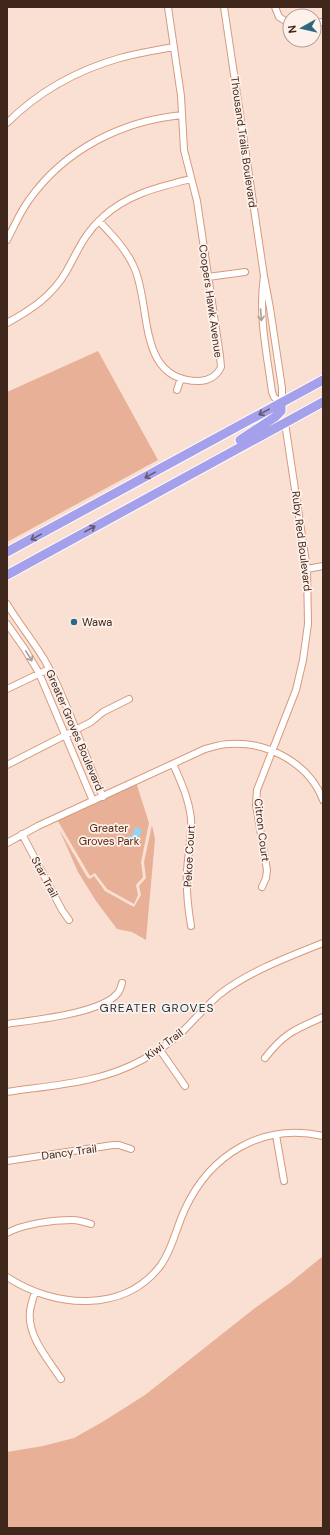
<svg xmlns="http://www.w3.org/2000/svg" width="330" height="1535" viewBox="0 0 330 1535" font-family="'DM Sans',sans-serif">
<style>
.green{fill:#e7b097}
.water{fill:#8cd7f5}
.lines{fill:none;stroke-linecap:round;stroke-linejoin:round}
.minor-casing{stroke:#d7997c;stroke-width:8}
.highway-casing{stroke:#fff;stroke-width:11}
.minor{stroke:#fff;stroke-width:6}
.highway{stroke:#a4a0ec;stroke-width:9}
.oneway{stroke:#a99e98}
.oneway2{stroke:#68576f}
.poi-dot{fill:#2c6980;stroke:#fef0ea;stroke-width:1.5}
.labels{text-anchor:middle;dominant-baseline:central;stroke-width:3.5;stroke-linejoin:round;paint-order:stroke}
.street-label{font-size:11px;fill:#40271b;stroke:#fef0ea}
.poi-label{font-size:11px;fill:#40271b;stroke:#fef0ea;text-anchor:start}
.park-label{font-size:11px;fill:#58260b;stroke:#fef0ea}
.neighbourhood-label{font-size:12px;letter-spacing:1px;fill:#15323d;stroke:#fef0ea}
</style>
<rect width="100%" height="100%" fill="#fae0d3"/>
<path class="green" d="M98,351l60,109 -151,82v-150z
M136,782l13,41 -8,39 2,15 -7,8 2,10 -4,9 -27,-15 -12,-16 -5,3 -34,-58z
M152,825l3,14 -9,101 -14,-8 -15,-3 -21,-28 -18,-29 -19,-43 28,48 3,2 4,-3 11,15 29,16 7,-12 -2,-9 7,-8 -2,-16z
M323,1256v272h-316v-76l36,-6 31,-8 30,-17 41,-26 110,-87 35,-25z"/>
<path class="water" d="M135,827l7,3 -4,11 -8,3 -4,-7 7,-2z"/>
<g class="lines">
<g class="minor-casing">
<path id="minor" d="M224,7l40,269 6,32 12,80v10l-1,5 -7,-6 -2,-5c-5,-38 -14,-77 -8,-116
M275,7l4,10 11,7
M314,23l9,-1
M7,123c31,-31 71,-53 113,-65 18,-5 36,-8 54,-11
M99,221c13,14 27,28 35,46 18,39 2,114 65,114 9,0 18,-5 22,-14l-1,-11 -23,-155 -13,-51 -3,-54 -13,-89
M7,240c7,-13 13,-28 22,-40 36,-51 93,-79 153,-85
M208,277l37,-5
M7,323c24,-13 45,-27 59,-51 12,-21 17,-37 37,-55 25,-23 56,-30 88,-38
M177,390l4,-12
M307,569l16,-3
M7,604c13,22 30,41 42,64 21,41 35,86 54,129
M7,624l17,24 15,25 54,128
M7,689l42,-20
M173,764c8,18 16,35 18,55 1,18 -3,35 -4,52 -1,19 1,37 4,55
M7,765l84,-43 12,-10 26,-13
M22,834l40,76 7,10
M7,843l31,-17 167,-77c8,-2 16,-5 24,-5 38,-3 80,19 94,56
M262,887l4,-9 1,-8 -11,-65 1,-15 39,-100 7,-30 5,-36 -1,-55 -22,-146
M7,1024c26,-4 92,-10 110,-30 3,-3 4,-7 5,-11
M160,1050l25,36
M265,1058c19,-25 31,-29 58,-41
M7,1092c46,-7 94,-9 135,-32 15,-8 29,-18 42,-30 12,-12 23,-25 36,-36 30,-23 68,-37 103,-51
M276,1135l8,46
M7,1161l106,-16h6l12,4
M7,1233c16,-9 46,-13 65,-13 6,0 13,2 19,4
M7,1277c47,31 117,37 154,-12 12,-17 15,-37 24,-56 25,-54 77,-87 138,-73
M35,1292c-2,6 -4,13 -5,19 -3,25 18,48 31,68"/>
</g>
<g class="highway-casing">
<path id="highway" d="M240,440l35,-23 6,-6v-8
M7,552l316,-172
M7,575l316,-173"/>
</g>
<use href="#minor" class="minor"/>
<use href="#highway" class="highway"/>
</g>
<defs><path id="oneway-shaft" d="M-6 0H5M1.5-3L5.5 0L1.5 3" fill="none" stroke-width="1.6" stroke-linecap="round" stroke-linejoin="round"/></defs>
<g class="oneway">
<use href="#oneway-shaft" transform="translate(261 315) rotate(86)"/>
<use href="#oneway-shaft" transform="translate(29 656) rotate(58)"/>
</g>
<g class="oneway2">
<use href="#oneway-shaft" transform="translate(264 412) rotate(151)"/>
<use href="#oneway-shaft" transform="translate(150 475) rotate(151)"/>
<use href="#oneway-shaft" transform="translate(90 529) rotate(-29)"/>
<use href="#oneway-shaft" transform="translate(36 537) rotate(151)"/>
</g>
<circle class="poi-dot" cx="74" cy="622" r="4"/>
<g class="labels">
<g class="street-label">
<text transform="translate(244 142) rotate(82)">Thousand Trails Boulevard</text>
<text transform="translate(211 301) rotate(82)">Coopers Hawk Avenue</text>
<text transform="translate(302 541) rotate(83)">Ruby Red Boulevard</text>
<text transform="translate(75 730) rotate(67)">Greater Groves Boulevard</text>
<text transform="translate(262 830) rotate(83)">Citron Court</text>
<text transform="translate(189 856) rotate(-87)">Pekoe Court</text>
<text transform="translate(45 877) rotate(62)">Star Trail</text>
<text transform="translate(164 1044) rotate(-36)">Kiwi Trail</text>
<text transform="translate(69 1152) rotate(-8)">Dancy Trail</text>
</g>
<g class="poi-label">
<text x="82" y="622">Wawa</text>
</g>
<g class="park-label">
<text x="109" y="828">Greater<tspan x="109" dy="13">Groves Park</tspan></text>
</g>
<g class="neighbourhood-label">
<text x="157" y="1008">GREATER GROVES</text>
</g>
</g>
<rect width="330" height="1535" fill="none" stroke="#40271b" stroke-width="16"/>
<g transform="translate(302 28) rotate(262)"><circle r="19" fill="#fef0ea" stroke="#b2a097"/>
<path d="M0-3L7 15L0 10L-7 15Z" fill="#2c6980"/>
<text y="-6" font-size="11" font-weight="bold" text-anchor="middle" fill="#40271b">N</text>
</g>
</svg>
